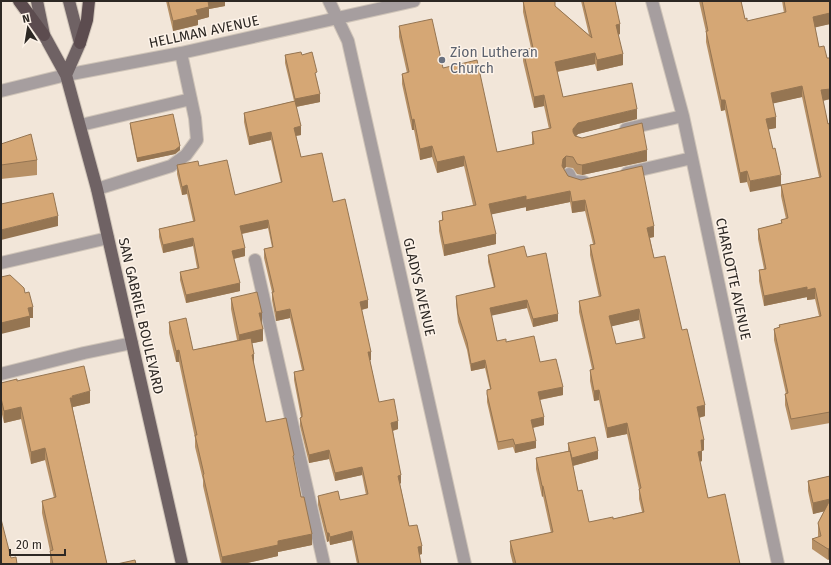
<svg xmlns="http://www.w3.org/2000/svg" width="831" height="565" viewBox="0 0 831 565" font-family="'Fira Sans',sans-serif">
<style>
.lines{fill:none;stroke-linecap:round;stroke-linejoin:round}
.minor-casing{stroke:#cfc4b8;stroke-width:14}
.major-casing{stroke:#cfc4b8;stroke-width:14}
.highway-casing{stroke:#cfc4b8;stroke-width:14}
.minor{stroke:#a69e9f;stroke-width:12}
.major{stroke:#6f6264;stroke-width:12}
.highway{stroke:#5c4c4f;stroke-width:12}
.wall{fill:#b79065;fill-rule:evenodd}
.shaded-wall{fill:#957552}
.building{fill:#d5a775;stroke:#957552;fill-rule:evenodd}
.worship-dot{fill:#6b7280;stroke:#fdf3e9;stroke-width:1.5}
.labels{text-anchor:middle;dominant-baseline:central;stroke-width:3;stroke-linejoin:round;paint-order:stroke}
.street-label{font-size:14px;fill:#2d2824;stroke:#fdf3e9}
.worship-label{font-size:14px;fill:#5b616d;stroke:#fdf3e9;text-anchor:start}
</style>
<rect width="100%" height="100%" fill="#f2e6d9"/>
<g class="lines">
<g class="minor-casing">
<path id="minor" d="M329,1l19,40 117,523
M652,1l31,115 9,42 86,406
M1,91l65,-16 115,-22 233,-52
M81,125l110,-26
M626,129l57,-13
M627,173l65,-15
M569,174l3,7 12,1
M97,189l74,-23 15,-11 11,-15 -2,-22 -14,-65
M255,260l69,304
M1,263l107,-25
M1,374l83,-21 48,-10"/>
</g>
<g class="major-casing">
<path id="major" d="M37,1l7,34 22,40 31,114 85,375
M66,75l14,-32 -11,-42"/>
</g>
<g class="highway-casing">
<path id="highway" d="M19,1l25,34
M80,43l7,-23 2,-19"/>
</g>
<use href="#minor" class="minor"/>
<use href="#major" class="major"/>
<use href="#highway" class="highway"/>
</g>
<path class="wall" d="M166,1h61h-2v5l-16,3v8l-11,3v5l-25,6z
M523,1l32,5 34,29 -8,-34h34l5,33 -2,1 5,30 -26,6 -2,-7 -38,8 6,25 74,22 -59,15 -2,2 71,25 -65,14 -5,-1 -4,-6 -7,-1 -2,2 4,7 86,61 -4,1 4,20 28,72 23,86 -6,2 5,32 -2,1v10l-2,1 8,36 32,66h-227l-3,-12v-11l41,-8 -8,-37 -1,1 -6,-28v-11l32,-7v-8l30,16 -25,7 5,25 11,31 24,-3 29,-7 -3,-13v-10l-12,-55 -20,4 -8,-38 -5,1 -4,-20v-11l2,-1 -13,-57v-11l20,-4 -9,-42v-10l3,-1 -8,-33 -13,2 -2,-11 -44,9v-4l-35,7 5,30 -52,12 -5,-25v-10l3,-1v-8l31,-7 -9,-39 -27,7 -5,-16 -12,3 -6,-30h-2l-10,-46v-10l5,-1 -8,-36v-11l44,42 54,84 35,-7v-13l17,-3 -5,-23 -10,2 -11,-47v-11l8,-2 -8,-36zM639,320l4,19 -27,5 -5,-18z
M699,1h42l4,18 2,2 37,-8 -2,-12h48v23l-15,3 4,20 8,11h3v41l-7,2 5,23 2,-1v300l-39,7 -6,-25v-11h1l-12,-54v-11l5,-2v-2l40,-9 -4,-17 -8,1v-3l-43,9 -5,-25v-11l5,-1 -6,-30v-10l23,-6v-3l5,-1 -5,-23v-11l38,-8 -17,-80 -29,6 3,25 -7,1 -19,63 -3,-10 -7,1 -15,-73 -4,1 -15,-69v-10z
M285,55h17l15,25 3,22 -24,5 5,28 -5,1 5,21 32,45 35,106 -6,2 9,50h-1l8,40 1,2 19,27 -5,2 8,52 -1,1 9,42 13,28 -3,1 2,9h-64l-5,-24 -22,5 -1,-4 -2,1 -9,-37v-9l22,4 26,-5 -4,-20 -27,6 -6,-22 -20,4 -9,-37v-8l1,-1 -7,-37v-8l8,-2 -12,-52 -14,3 -4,-21v-8l-8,-34v-9l8,-2 -4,-19 -26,6 3,22 -11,3 6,32 -54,12 -6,-23v-8l17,-4 -4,-22 -30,7 -4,-16v-8l34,-8 -6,-27 -5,1 -5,-21v-9l22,1 36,29 46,-12 -10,-43 -22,5 -5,-23v-9l50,-12 -9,-38z
M130,123l50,27 -5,4 -38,8 -7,-35z
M1,144l36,16v15l-36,4z
M488,255l39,2 31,64 -25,6 -6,-19 -36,7 6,26 9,1 34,20 23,33 -23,5 4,25 -11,3 3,20 -21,5 -2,-6 -15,3 -11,-48v-12l3,-1 -5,-21 -14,3 -4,-21 -9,-28 -2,-18v-8l38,-8 -6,-26z
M231,298l31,26 1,17 -11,2 2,23 12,56 28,41 18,82 -34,7v4l-35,8h-22l-18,-78v-6l-8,-33v-9l-16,-76h-3l-7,-29v-11l24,28 44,-10 -6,-31z
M17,381l73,22 -17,4v3l34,154h-57v-13l-8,-38v-12l12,-3 -9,-38 -14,4 -10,-45 -17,4 -3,-13v-27z
M830,476l-2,84 -16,-11v-10l6,-2v-14l6,-12 -11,3 -5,-23v-10z"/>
<path class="shaded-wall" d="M207,1h20h-2v5l-16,3v8l-11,3v5l-25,6v-10l23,-11z
M830,13v11l-17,4v-11z
M620,24v10l-4,1v-10z
M595,53v11l-40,8v-10z
M623,54v11l-26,6v-11z
M802,86v11l-31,7v-11z
M830,89v10l-9,2v-11z
M320,94v8l-25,5v-8z
M544,95v11l-10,2v-11z
M721,100h4v10l-4,1z
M637,109v10l-59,15 -5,5v-10l5,-6z
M776,117v11l-10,2v-11z
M414,119v11h-2v-10z
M301,126v9l-7,1v-8z
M271,132v8l-22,5v-8z
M180,146v4l-5,4 -38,8v-4z
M432,146v11l-12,3v-11z
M647,150v11l-65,14v-10z
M464,156v10l-27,7v-11z
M566,156v11l-3,3 -1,-4 1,-7z
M747,171v11l-7,1v-10z
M781,175v11l-31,6v-11z
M187,185v9l-5,1v-8z
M570,191v11l-44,9v-11z
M526,196v11l-37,8v-11z
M585,200v11l-13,2v-11z
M58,216v10l-57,14v-10z
M268,220v8l-28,6v-8z
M654,226v11l-7,1v-10z
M496,234v10l-52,12v-11z
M193,238v8l-30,7v-8z
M245,248v8l-13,3v-8z
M240,283v8l-54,12v-8z
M807,287v10l-43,9v-10z
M815,288v11l-8,1v-10z
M368,300v8l-8,2v-8z
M527,300v8l-37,8v-8z
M33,307v11h-3v9l-29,7v-11l27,-15z
M290,309v9l-14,3v-9z
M639,309v11l-30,7v-11z
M259,313h3v11h-3z
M558,314v7l-25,6v-8z
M263,329v12l-24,5v-11z
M179,350v12h-3v-11z
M368,352h3v8l-3,1z
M254,354v12h-2v-11z
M485,360v8l-14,3v-7z
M563,387v8l-25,5v-8z
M599,390v10l-5,1v-10z
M90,391v12l-17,4v3l-3,-12 2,-2z
M705,405v11l-8,2v-11z
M21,407v12l-17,4v-12z
M544,417v8l-13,3v-8z
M398,421v8l-7,2v-8z
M627,423v11l-20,4v-10z
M701,440h3v10l-2,1v10l-4,1v-10z
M536,441v7l-21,5v-8z
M45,448v12l-14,4v-12z
M329,450v9l-20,4v-8z
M598,451v8l-26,7v-8z
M362,467v8l-27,6v-8z
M401,475v8l-3,1v-8z
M542,486h1v10l-1,1z
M830,499v11l-17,4v-11z
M352,531v9l-22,5v-8z
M327,533h2v8l-2,1z
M312,534v11l-34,7v4l-35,8h-21v-7l56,-16z
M422,546v8l-4,1v-8z
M830,548v11l-2,1v-11z"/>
<path class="building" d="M168,1h40l1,6 -13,3 2,5 -25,6z
M523,1h32v5l37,32 -9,-37h32l5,23 -4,1 7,29 -26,6 -2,-7 -40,9 8,35 69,-14 5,26 -59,14 -5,6v3l2,4 7,2 60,-15 5,27 -65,15 -5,-1 -4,-7 -7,-1 -3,3 -1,7 6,10 13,4 61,-14 12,60 -7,2 7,30 11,-2 17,74 5,-1 18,76 -8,2 7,33h-3l1,11 -4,1 10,46 17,-4 15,70h-224l-6,-23 43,-9 -10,-46h-1l-6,-28 34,-7 8,40 4,-1 7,32 24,-5v2l31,-7 -5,-23 2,-1 -14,-65 -20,5 -8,-38 -5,1 -4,-21 4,-1 -15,-68 22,-5 -11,-51 5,-1 -10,-44 -13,2 -2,-11 -44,9v-4l-37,8 7,30 -52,11 -5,-24 4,-1 -1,-8 34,-7 -12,-49 -27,6 -5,-16 -12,3 -6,-30 -2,1 -10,-46 7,-2 -10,-46 33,-7 11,49 34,-8 20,92 37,-8 -2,-12 19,-4 -7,-33 -10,2 -11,-47 10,-2zM639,309l6,29 -29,6 -7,-28z
M702,1h39l4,18 2,-1v3l39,-9 -2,-11h46v12l-17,4 6,30 5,-1 3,12h3v31l-9,1 7,34 2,-1v289l-39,7 -6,-25 3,-1 -14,-64 6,-2 -1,-2 42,-9 -6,-28 -8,2v-3l-43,9 -5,-26 7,-1 -8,-40 24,-6 -1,-3 7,-2 -7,-33 40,-8 -19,-91 -31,7 5,24 -10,2 7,30 2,-1 6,27 -31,6 -3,-10 -7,2 -15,-73h-4l-15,-69h2z
M301,52l1,3 10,-3 5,20 -2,1 5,21 -25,5 -10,-44z
M295,101l6,25 -7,2 7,29 21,-4 11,49 12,-3 23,101 -8,2 11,50h-3l11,50 15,-3 4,22 -7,2 10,52 -3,1 11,50 8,-1 5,21 -4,1 3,17h-62l-7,-33 -22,6 -1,-4h-2l-9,-37 20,-5 2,9 28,-6 -6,-27 -27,6 -6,-23 -20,5 -9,-37 2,-1v-4l-8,-41 10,-2 -14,-61 -14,3 -4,-20h2l-10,-43 9,-2 -5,-27 -28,6 5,22 -13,3 8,32 -54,12 -6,-23 19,-4 -6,-30 -30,7 -4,-16 36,-8 -8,-36 -5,2 -5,-22 21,-4 1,5 28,-6 8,35 47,-13 -11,-50 -22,5 -5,-24z
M173,114l7,32 -5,4 -38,8 -7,-35z
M31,134l6,26 -36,5v-21z
M53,193l5,23 -57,14v-26z
M524,246l3,11 19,-4 12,61 -25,5 -6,-19 -37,8 7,33 9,-2v3l28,-6 6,26 16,-3 7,28 -25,5 6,25 -13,3 5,21 -21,4 -2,-6 -15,3 -11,-48v-4l4,-1 -6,-29 -14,4 -4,-22 -9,-28 -2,-18 39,-9 -7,-32z
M10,275l14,13 1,5 4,-1 4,15 -5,1 2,8 -29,7v-46z
M257,292l5,21h-3l4,16 -24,6 -8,-37z
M186,318l7,32 58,-12 3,16 -2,1 14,67 20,-4 8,37 -1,1 8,41h3l8,37 -34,7v4l-56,12 -19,-82 1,-1 -9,-39h2l-14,-65 -4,-20 -3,1 -7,-29z
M84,366l6,25 -18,5 1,2h-3l37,166h-54l-3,-13 3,-1 -11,-49 14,-4 -11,-49 -14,4 -10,-45 -17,4 -3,-13v-15l16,-4v2z
M595,437l3,14 -26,7 -4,-15z
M830,476v23l-17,4 -5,-22z
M830,500v48l-2,1 -16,-10 9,-3 -3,-13z
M1,519l10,39 5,-1 1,7h-16z
M135,560l1,4h-19z"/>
<circle class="worship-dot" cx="442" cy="60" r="4"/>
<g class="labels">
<g class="street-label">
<text transform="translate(204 32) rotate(-12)">HELLMAN AVENUE</text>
<text transform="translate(733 279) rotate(78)">CHARLOTTE AVENUE</text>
<text transform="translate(419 287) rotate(77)">GLADYS AVENUE</text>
<text transform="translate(141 316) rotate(77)">SAN GABRIEL BOULEVARD</text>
</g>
<g class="worship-label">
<text x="450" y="52">Zion Lutheran<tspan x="450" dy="16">Church</tspan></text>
</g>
</g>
<rect width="831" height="565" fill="none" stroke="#2d2824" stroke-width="4"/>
<g transform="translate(28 28) rotate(348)" stroke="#fdf3e9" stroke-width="3" paint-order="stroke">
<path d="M0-3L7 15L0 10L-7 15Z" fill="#2d2824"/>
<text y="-6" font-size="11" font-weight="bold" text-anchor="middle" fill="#2d2824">N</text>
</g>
<path d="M10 549v6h55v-6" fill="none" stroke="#2d2824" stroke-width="2"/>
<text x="16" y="549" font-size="12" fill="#2d2824" stroke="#fdf3e9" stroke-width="3" paint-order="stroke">20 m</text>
</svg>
